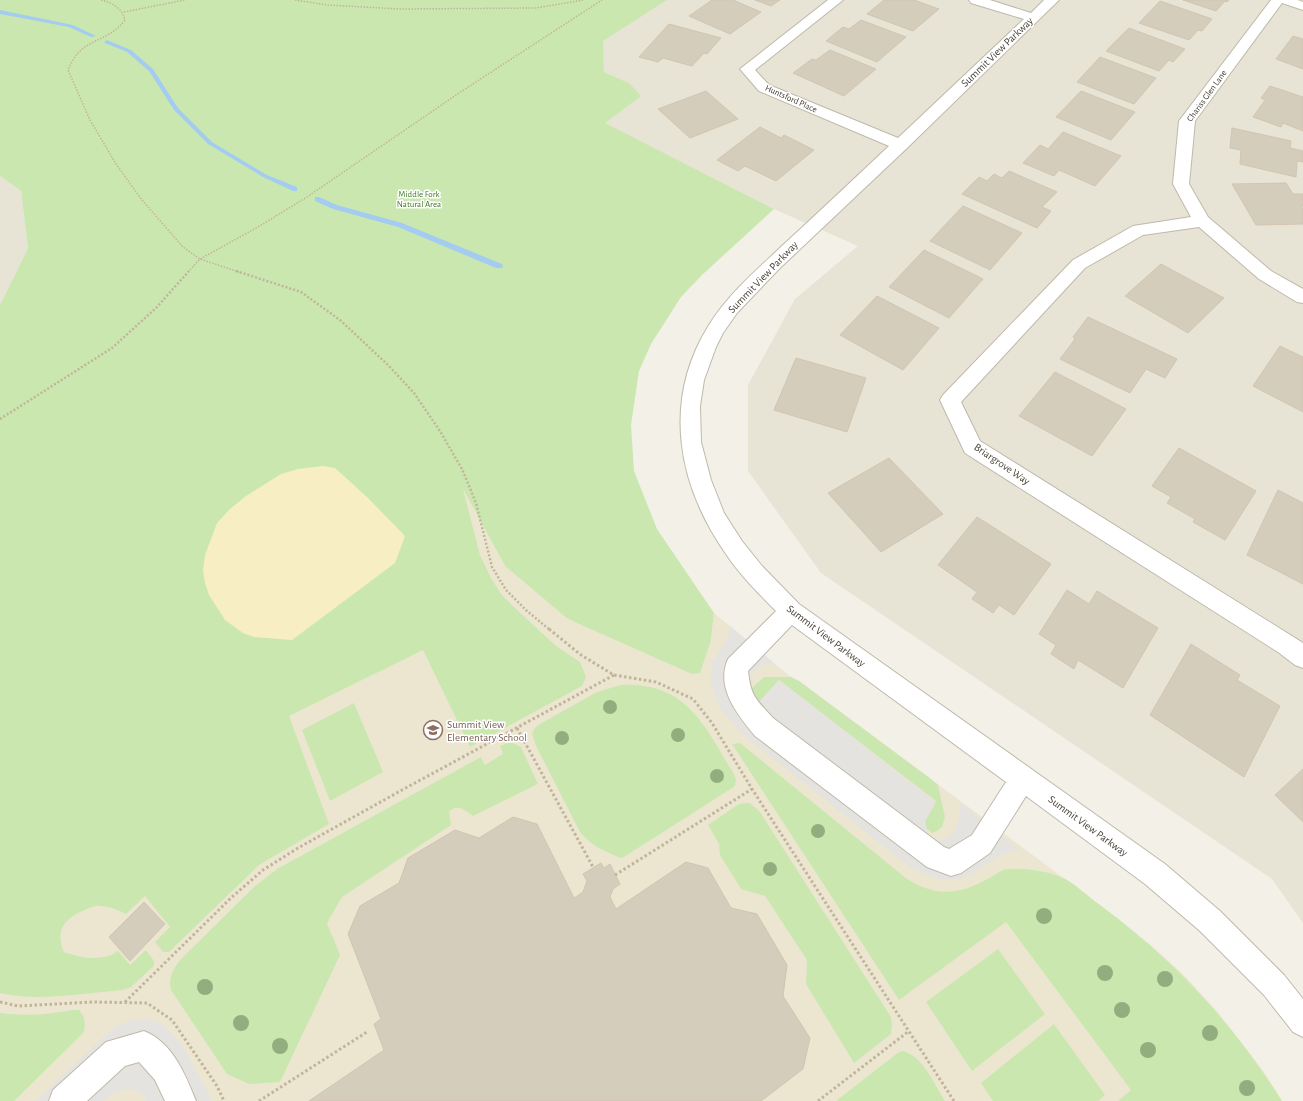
<svg xmlns="http://www.w3.org/2000/svg" width="1303" height="1101" viewBox="0 0 1303 1101" font-family="'Alegreya Sans',sans-serif">
<style>
.residential{fill:#e7e3d5}
.education{fill:#ece6d1}
.green{fill:#cbe7b0}
.sand{fill:#f7efc3}
.parking{fill:#e4e3df}
.lines{fill:none;stroke-linecap:round;stroke-linejoin:round}
.stream{fill:#a4ccf0;fill-rule:evenodd}
.building{fill:#d5cdbc;stroke:#d0c5b0}
.minor-casing{stroke:#bfb9aa;stroke-width:2}
.path-far2{stroke:#c0b59b;stroke-width:1.5;stroke-dasharray:1.5 1.5;stroke-linecap:butt}
.path-far1{stroke:#c0b59b;stroke-width:2.5;stroke-dasharray:2 2;stroke-linecap:butt}
.path{stroke:#c0b59b;stroke-width:3;stroke-dasharray:2.5 2.5;stroke-linecap:butt}
.minor{fill:#fff;fill-rule:evenodd}
.tree{fill:#92ae7e}
.labels{text-anchor:middle;dominant-baseline:central;stroke-width:3;stroke-linejoin:round;paint-order:stroke}
.far-street-label{font-size:9px;fill:#464136;stroke:#fff}
.far-park-label{font-size:9px;fill:#437829;stroke:#fff}
.street-label{font-size:11px;fill:#464136;stroke:#fff}
.education-label{font-size:11px;fill:#785e54;stroke:#fff;text-anchor:start}
</style>
<rect width="100%" height="100%" fill="#f3f0e7"/>
<path class="residential" d="M667,0h636v923l-31,-44 -451,-306 -73,-102v-86l47,-86 63,-53 -84,-37 -170,-86 25,-40 -25,-11 -2,-31z
M0,176l21,15 7,57 -28,57z"/>
<path class="education" d="M462,487l43,79 206,74 3,-27 77,64 8,4 132,98 186,139 35,28 30,27 35,38 47,61 18,29h-1282v-566z"/>
<path class="green" d="M0,0h667l-64,41 1,31 25,11 12,13 -36,27 169,86 -72,66 -21,22 -30,47 -12,27 -8,54 3,46 23,58 57,84 -3,27 -11,33 -8,1 -124,-55 -63,-53 -42,-77 17,66 11,23 10,16 13,13 42,39 24,16 6,15 -4,9 -112,61 -47,-97 -134,66 40,108 -70,41 -90,87h-6l-8,-10 15,-15 -25,-31 -19,18c-8,-4 -17,-8 -27,-8 -4,-1 -9,2 -12,3 -21,8 -33,21 -23,43 17,6 39,10 54,-1l12,14 16,-15 8,11v5l-23,21 -8,3c-37,3 -87,12 -123,3v-688l28,-57 -7,-57 -21,-15z
M764,677h27l8,4 132,98 7,6 7,32 -3,10 -5,4 -5,2 -7,-6v-6l11,-20 -157,-121 -19,21 -6,-1 -3,-9 2,-4z
M621,685c66,-3 83,40 113,89l2,6 -1,6 -6,4 -105,67 -4,1c-16,-8 -28,-11 -40,-26l-44,-86 -4,-13 3,-5 5,-4 57,-32z
M354,703l29,69 -53,29 -28,-71z
M511,742l10,5 17,37 -65,32c-8,-6 -16,-13 -24,-4l2,13 -109,72 -15,26 13,32 -60,127 -31,2 -22,-10 -56,-84c-3,-12 2,-21 10,-31l73,-72 23,-18 204,-112 4,8 18,-11 -3,-8z
M740,743l167,136c29,18 53,16 82,-1 8,-4 12,-9 21,-9 16,-1 36,2 51,8 11,4 29,21 39,28 75,56 132,117 182,196h-164l13,-11 -125,-168 -107,78 -167,-256z
M745,803h5l10,9 131,205 1,8 -1,9 -37,29 -48,-79 1,-24 -42,-64 -24,-7 -21,-34 -1,-11 -11,-19 31,-21z
M998,949l47,65 -73,57 -46,-69z
M72,1010h7c7,8 6,12 5,22l-70,69h-14v-88c25,3 47,2 72,-3z
M1054,1024l51,71 -7,6h-105l-12,-18z
M903,1051c19,4 32,34 42,50h-109l63,-49z"/>
<path class="sand" d="M323,466l12,2 33,30 37,38 -10,27 -103,77 -38,-3 -11,-4 -18,-13 -16,-25 -4,-12 -2,-13 2,-15 12,-32 13,-14 16,-13 35,-22 17,-5z"/>
<path class="parking" d="M729,625l45,38 -10,1 -13,10 -3,7 6,19 6,1 19,-21 157,122 -11,19 3,14 5,3 8,2 5,-1 9,-9 5,-17 -2,-12 62,49 -9,1 -15,7 -24,17 -15,4h-17l-16,-5 -16,-8 -167,-133 -21,-25 -9,-22v-14l1,-9 17,-28z
M136,1019h14l15,7 19,21 28,54h-66v-2l-5,-5 -8,-4h-9l-13,5 -8,6h-67l70,-67 12,-9z"/>
<g class="lines">
<path class="stream" d="M0,10l73,15 23,11 -5,1 -22,-10 -69,-13z
M107,40l24,10 22,19 25,39 34,34 55,33 30,12v4h-4l-30,-14 -55,-33 -34,-34 -25,-39 -22,-19 -22,-9 -1,-1z
M315,197h4l18,8 65,18 100,41 1,2 -1,2h-6l-98,-41 -65,-18 -18,-8z"/>
</g>
<path class="building" d="M712,0h21l28,12 -31,22 -41,-18z
M755,0h25l-9,6z
M884,0h30l25,9 -26,22 -46,-17z
M1183,0h46l-2,2 -2,-1 -9,10z
M1160,1l52,18 -10,12 -4,-1 -9,10 -50,-17z
M861,20l45,17 -29,25 -51,-21 17,-14 6,2z
M669,24l52,14 -14,16 -3,-1 -12,13 -29,-8 -5,4 -19,-5z
M1129,28l56,21 -12,13 -4,-2 -10,11 -53,-20z
M1293,36l10,3v30l-27,-10z
M830,50l46,19 -32,27 -51,-23 19,-14 4,1z
M1100,57l56,21 -22,26 -57,-22z
M1270,86l33,11v34l-20,-8 -2,4 -28,-10 12,-17 -4,-2z
M706,91l32,28 -48,19 -32,-29z
M1081,91l54,21 -24,28 -55,-23z
M760,127l21,11 3,-3 30,15 -38,31 -31,-15 -7,5 -21,-11z
M1232,128l59,13 -1,7 13,3v11l-6,-1 -1,16 -56,-13 1,-14 -11,-2z
M1063,132l58,24 -26,30 -36,-16 -5,6 -31,-13 17,-18 8,4z
M1009,171l48,21 -15,15 9,4 -14,17 -75,-34 17,-17 8,4 7,-7 8,4z
M1286,183l7,11h10v12h-2l2,3v15l-47,1 -24,-41z
M963,206l59,27 -32,37 -60,-29z
M924,250l59,29 -34,39 -60,-31z
M1161,264l63,34 -36,35 -63,-37z
M877,296l62,32 -36,42 -63,-35z
M1088,317l89,42 -12,19 -19,-9 -16,24 -70,-34 15,-20 -2,-2z
M1280,346l23,11v55l-50,-26z
M796,358l70,20 -19,54 -73,-22z
M1055,372l71,37 -34,47 -73,-40z
M1179,448l77,43 -31,49 -32,-18 2,-3 -28,-16 4,-6 -19,-11z
M889,458l54,56 -62,38 -53,-59z
M1278,490l25,13v81l-56,-29z
M977,517l74,47 -37,51 -15,-10 -6,8 -21,-14 5,-7 -39,-27z
M1067,590l22,14 8,-13 61,37 -35,60 -45,-28 -4,9 -23,-15 5,-9 -17,-11z
M1191,644l49,31 -3,5 43,26 -36,71 -94,-62z
M1303,769v53l-28,-27z
M513,817l24,7 37,74 9,-6 4,-11 -4,-7 18,-11 3,5 6,-4 10,20 -7,5 -3,8 6,12 70,-47 22,6 23,40 26,6 30,51 -4,31 27,42 -7,31 -42,32h-452l75,-51 -10,-26 7,-5 -33,-85 12,-28 39,-23 9,-25 47,-28 24,8z
M144,902l21,22 -35,37 -21,-24z"/>
<g class="lines">
<g class="minor-casing">
<path id="minor" d="M828,0h15l-88,70 14,15 129,53 126,-119 -53,-16 -2,-3h21l41,13 13,-13h15l-152,148 -127,120 -43,45 -14,20 -7,14 -12,33 -4,26 1,36 10,38 13,33 18,28 20,25 37,38 366,260 55,47 64,64 19,24v38l-10,-5 -29,-37 -64,-64 -55,-47 -119,-88 -36,57 -29,20 -10,3 -24,-9 -172,-131c-17,-21 -40,-48 -27,-77l48,-48c-18,-18 -36,-36 -50,-57 -49,-70 -64,-154 -17,-229 19,-31 49,-56 74,-80 36,-33 71,-66 106,-99l-130,-55 -19,-22zM792,625l214,157 -34,53 -23,14 -5,-2 -171,-129c-17,-19 -22,-21 -25,-47z
M1271,0h27l5,2v8l-21,-7 -87,118 -6,63 19,33 63,54 32,18v14l-6,-1 -38,-23 -60,-52 -56,8 -58,33 -124,134 19,39 323,202v25l-8,-3 -17,-13 -313,-199 -25,-53 3,-5 130,-135 60,-34 58,-9 -18,-33 6,-63z
M144,1031c29,12 41,43 52,70h-31l-10,-21 -16,-18 -14,4 -38,35h-38l4,-11 53,-48z"/>
</g>
<path class="path-far2" d="M101,0c12,3 21,8 24,20 -19,25 -44,16 -57,50l22,50 26,44 26,36 41,47 17,12 39,13
M295,0l32,5 72,4 137,-1 47,-8
M124,12l61,-12
M188,272l12,-13 58,-32 49,-30 152,-104 143,-93"/>
<path class="path-far1" d="M236,271l65,21 39,28 48,45 26,28 26,38 22,38 14,34 16,64 14,23 21,21 23,19
M0,419l112,-71 44,-40 33,-37"/>
<path class="path" d="M549,629l32,26 33,20 42,7 37,17 19,24 40,66 202,312
M517,728l76,139
M615,875l137,-86
M0,1002l18,4 75,-4 54,1 25,17 45,66 7,15
M125,1002l107,-105 31,-27 35,-22 104,-58 212,-115
M259,1101l108,-69
M818,1101l91,-70"/>
<use href="#minor" class="minor"/>
</g>
<g class="tree">
<circle cx="610" cy="707" r="7"/>
<circle cx="678" cy="735" r="7"/>
<circle cx="562" cy="738" r="7"/>
<circle cx="717" cy="776" r="7"/>
<circle cx="818" cy="831" r="7"/>
<circle cx="770" cy="869" r="7"/>
<circle cx="1044" cy="916" r="8"/>
<circle cx="1105" cy="973" r="8"/>
<circle cx="1165" cy="979" r="8"/>
<circle cx="205" cy="987" r="8"/>
<circle cx="1122" cy="1010" r="8"/>
<circle cx="241" cy="1023" r="8"/>
<circle cx="1210" cy="1033" r="8"/>
<circle cx="280" cy="1046" r="8"/>
<circle cx="1148" cy="1050" r="8"/>
<circle cx="1247" cy="1088" r="8"/>
</g>
<defs>
<g id="school-ring" transform="scale(1)"><circle r="9.5" fill="#fff" stroke="#8d6e63" stroke-width="1.5"/><path d="M0-5L7-2L0 1L-7-2ZM-4 1L0 2.5L4 1V4Q0 6-4 4Z" fill="#8d6e63"/></g>
</defs>
<g fill-rule="evenodd">
<use href="#school-ring" x="433" y="730"/>
</g>
<g class="labels">
<g class="far-street-label">
<text transform="translate(1207 96) rotate(-54)">Chariss Glen Lane</text>
<text transform="translate(791 99) rotate(24)">Huntsford Place</text>
</g>
<g class="far-park-label">
<text x="419" y="194">Middle Fork<tspan x="419" dy="10">Natural Area</tspan></text>
</g>
<g class="street-label">
<text transform="translate(997 52) rotate(-44)">Summit View Parkway</text>
<text transform="translate(763 277) rotate(-46)">Summit View Parkway</text>
<text transform="translate(1002 464) rotate(34)">Briargrove Way</text>
<text transform="translate(826 636) rotate(37)">Summit View Parkway</text>
<text transform="translate(1088 826) rotate(36)">Summit View Parkway</text>
</g>
<g class="education-label">
<text x="447" y="724">Summit View<tspan x="447" dy="13">Elementary School</tspan></text>
</g>
</g>
</svg>
